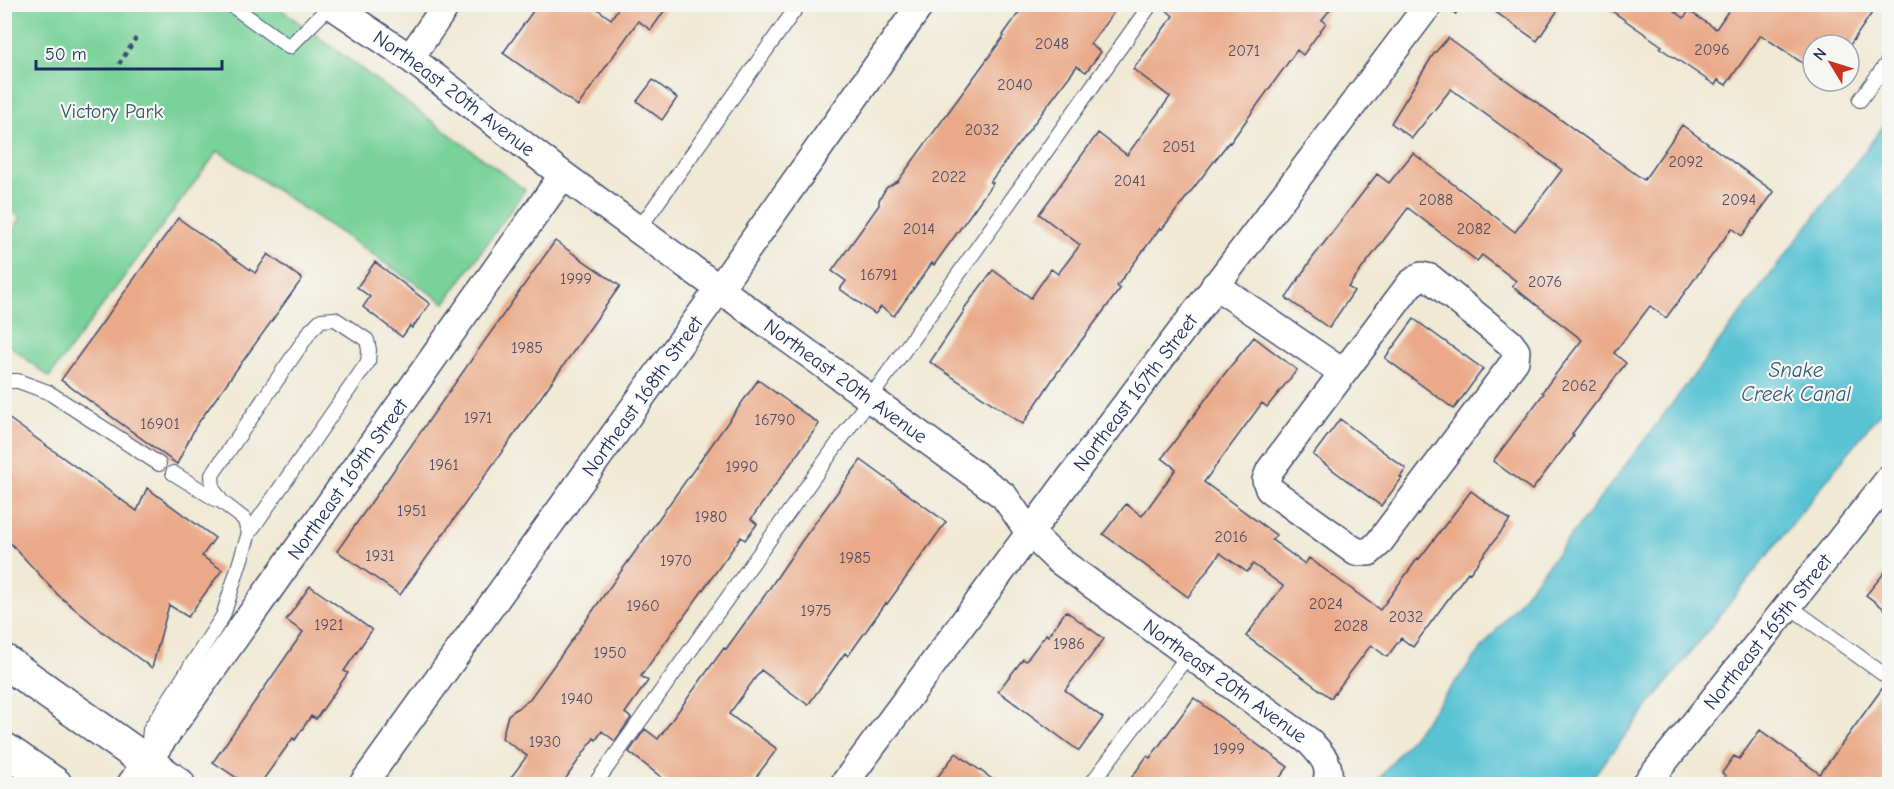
<svg xmlns="http://www.w3.org/2000/svg" width="1894" height="789" viewBox="0 0 1894 789" font-family="'Comic Neue',sans-serif">
<style>
.green{fill:#78d299;stroke:#4a807c;stroke-width:1.5}
.water{fill:#58c3d3;stroke:#3a7998;stroke-width:1.5}
.building{fill:#eaaa89}
.lines{fill:none;stroke-linecap:round;stroke-linejoin:round}
.service-casing{stroke:#3b4b70;stroke-width:16}
.minor-casing{stroke:#3b4b70;stroke-width:30}
.tertiary-casing{stroke:#3b4b70;stroke-width:36}
.path{stroke:#3b4b70;stroke-width:4;stroke-dasharray:4.5 4.5;stroke-linecap:butt}
.service{stroke:#fff;stroke-width:14}
.minor{stroke:#fff;stroke-width:27}
.tertiary{stroke:#fff;stroke-width:33}
.labels{text-anchor:middle;dominant-baseline:central;stroke-width:4.5;stroke-linejoin:round;paint-order:stroke}
.number-label{font-size:16px;fill:#4f4e69}
.street-label{font-size:20px;fill:#1b2f5e;stroke:#f6f6f2}
.park-label{font-size:20px;fill:#32586d;stroke:#f6f6f2}
.water-label{font-size:21px;font-style:italic;fill:#2d5b81;stroke:#f6f6f2}
</style>
<rect width="100%" height="100%" fill="#f6f6f2"/>
<filter id="ink" filterUnits="userSpaceOnUse"><feTurbulence type="fractalNoise" baseFrequency=".0167" numOctaves="2"/><feDisplacementMap in="SourceGraphic" scale="12" xChannelSelector="R" yChannelSelector="G"/><feConvolveMatrix kernelMatrix="1 2 1 2 8 2 1 2 1" color-interpolation-filters="sRGB"/></filter>
<filter id="wash" filterUnits="userSpaceOnUse"><feTurbulence type="fractalNoise" baseFrequency=".008" numOctaves="4" result="noise"/><feDisplacementMap in="SourceGraphic" scale="24" xChannelSelector="R" yChannelSelector="G"/><feGaussianBlur stdDeviation="1.35" result="paint"/><feColorMatrix in="noise" values="0 0 0 0 0 0 0 0 0 0 0 0 0 0 0 0 0 1.4 0 .05"/><feComposite in="paint" operator="in"/></filter>
<g filter="url(#wash)">
<rect width="100%" height="100%" fill="#f0e9d4"/>
<path class="green" d="M5,4l270,1 250,185 -80,113 -227,-152 -169,226 -44,-35v-101l16,-23 -16,-12z"/>
<path class="water" d="M1889,119v282l-302,383h-212l217,-275z"/>
<g id="blocks">
<path class="building" d="M538,4h52l21,15 8,-12 -3,-3h53l-18,26 -13,-9 -60,85 -75,-53z
M1025,4h95l-30,40 11,8 -15,20 -9,-6 -87,116 3,1 -59,82 -2,-2 -38,53 -13,-9 -6,7 -35,-25 6,-8 -14,-10 47,-66v-5l7,-12 12,-7 106,-145 -1,-1z
M1160,4h174l-12,16 4,3 -23,32 -6,-5 -67,93 -1,-1 -67,87 -2,-1 -43,58 3,3 -66,88 -31,47 -93,-62 34,-51 -1,-1 30,-40 38,28 20,-29 7,5 22,-29 -41,-31 59,-81 29,22 43,-58 -37,-28 40,-53z
M1484,4h78l-25,37z
M1602,4h63l19,14 5,-7 27,18 17,-25h145l-28,41h-37v25l-52,-35 -35,50 -8,-5 -3,5 -55,-37 2,-2z
M1448,38l196,142 38,-55 92,67 -32,44 -10,-8 -66,90 -16,-12 -36,47 12,10 -54,71 2,1 -42,55 -39,-29 51,-68 -2,-1 40,-52 -70,-54 4,-5 -34,-26 -5,6 -69,-53 -60,79 6,4 -25,37 -43,-30 25,-38 66,-86 12,9 24,-30 102,79 47,-62 -111,-81 -39,49 -21,-15 42,-68z
M653,80l24,18 -15,22 -25,-19z
M178,218l77,55 13,-19 34,25 -106,147 -19,38 -116,-84z
M555,241l65,45 -220,309 -63,-44z
M375,262l55,42 -18,24 -2,-2 -8,11 -39,-30 7,-10 -13,-10z
M1414,319l69,50 -29,40 -69,-51z
M1254,337l43,33 -30,37 -5,-4 -58,79 72,53 -4,5 33,24 4,-6 71,52 38,-52 1,1 52,-68 39,29 -40,53 -2,-1 -55,75 -12,-9 -14,19 -16,-12 -40,53 -85,-62 37,-50 -30,-22 -6,8 -27,-19 -32,44 -85,-63 23,-30 16,12 34,-47 -14,-11 57,-77z
M758,380l61,44 -68,95 6,5 -12,16 -4,-3 -100,139 7,5 -23,32 6,5 -16,23 -13,-10 -6,9 -2,-2 -32,46h-56l21,-28 -25,-18 6,-23 21,-15z
M4,415l133,96 10,-23 68,50 -13,18 20,14 -34,47 -19,-12 -17,63 -48,-35 -46,-38 -54,-59z
M1340,419l66,50 -6,8 2,1 -21,28 -68,-51z
M861,460l85,62 -59,82 -1,-1 -38,53 -3,-3 -37,52 -47,-35 -32,44 48,35 -26,35h-81l-41,-32 16,-23 13,10 66,-91 2,1 39,-54 36,-53z
M1890,566v47l-24,-18z
M310,586l62,44 -28,41 4,2 -32,46 -5,-3 -16,24 -2,-2 -33,46h-14l-33,-22 90,-130 -17,-12z
M1066,611l38,28 -39,51 38,28 -24,33 -81,-60 25,-32 3,2 20,-27 2,2z
M1884,686l6,2v96h-171l7,-8 -4,-3 12,-17 5,3 21,-29 60,44z
M1194,698l94,69 -13,17h-148l20,-28 3,2z
M956,753l43,31h-67z"/>
</g>
</g>
<g filter="url(#ink)">
<use href="#blocks" fill-opacity="0" stroke="#3b4b70" stroke-width="1.5"/>
<g class="lines">
<g class="service-casing">
<path id="service" d="M230,4l59,43 42,-42
M1860,100l30,-41
M638,230l161,-226
M4,381h14l30,11 111,72
M173,473l44,27
M1789,606l101,73
M148,752l2,-23 73,-113 26,-83 119,-171 1,-12 -2,-10 -32,-21 -14,1 -10,10 -99,145 1,14 9,13 22,17 5,14
M595,784l556,-780
M1091,784l98,-130"/>
</g>
<g class="minor-casing">
<g id="minor">
<path id="s1" d="M330,4l80,54 153,117 441,321 25,36 28,27 253,183c12,13 23,24 16,42"/>
<path d="M410,58l37,-54"/>
<path d="M1421,276l9,2 80,65 6,8 -1,10 -137,183 -9,8h-13l-87,-63 -3,-9 4,-10 140,-186z"/>
<path d="M1215,285l127,87"/>
<path id="s2" d="M131,784l432,-609"/>
<path id="s3" d="M363,784l356,-495 202,-285"/>
<path id="s4" d="M844,784l221,-299 364,-481"/>
<path id="s5" d="M1646,784l244,-306"/>
</g>
</g>
<g class="tertiary-casing">
<path id="tertiary" d="M4,661l174,123
M4,749l51,35"/>
</g>
<path class="path" d="M1454,14l7,-10
M119,64l17,-26"/>
<use href="#service" class="service"/>
<use href="#minor" class="minor"/>
<use href="#tertiary" class="tertiary"/>
</g>
</g>
<g class="labels">
<g class="number-label">
<text x="1052" y="44">2048</text>
<text x="1712" y="50">2096</text>
<text x="1244" y="51">2071</text>
<text x="1015" y="85">2040</text>
<text x="982" y="130">2032</text>
<text x="1179" y="147">2051</text>
<text x="1686" y="162">2092</text>
<text x="949" y="177">2022</text>
<text x="1130" y="181">2041</text>
<text x="1436" y="200">2088</text>
<text x="1739" y="200">2094</text>
<text x="919" y="229">2014</text>
<text x="1474" y="229">2082</text>
<text x="879" y="275">16791</text>
<text x="576" y="279">1999</text>
<text x="1545" y="282">2076</text>
<text x="527" y="348">1985</text>
<text x="1579" y="386">2062</text>
<text x="478" y="418">1971</text>
<text x="775" y="420">16790</text>
<text x="160" y="424">16901</text>
<text x="444" y="465">1961</text>
<text x="742" y="467">1990</text>
<text x="412" y="511">1951</text>
<text x="711" y="517">1980</text>
<text x="1231" y="537">2016</text>
<text x="380" y="556">1931</text>
<text x="855" y="558">1985</text>
<text x="676" y="561">1970</text>
<text x="1326" y="604">2024</text>
<text x="643" y="606">1960</text>
<text x="816" y="611">1975</text>
<text x="1406" y="617">2032</text>
<text x="329" y="625">1921</text>
<text x="1351" y="626">2028</text>
<text x="1069" y="644">1986</text>
<text x="610" y="653">1950</text>
<text x="577" y="699">1940</text>
<text x="545" y="742">1930</text>
<text x="1229" y="749">1999</text>
</g>
<g class="street-label">
<text stroke="none"><textPath href="#s1" startOffset="153">Northeast 20th Avenue</textPath></text>
<text stroke="none"><textPath href="#s1" startOffset="639">Northeast 20th Avenue</textPath></text>
<text stroke="none"><textPath href="#s4" startOffset="488">Northeast 167th Street</textPath></text>
<text stroke="none"><textPath href="#s3" startOffset="478">Northeast 168th Street</textPath></text>
<text stroke="none"><textPath href="#s2" startOffset="374">Northeast 169th Street</textPath></text>
<text stroke="none"><textPath href="#s5" startOffset="195">Northeast 165th Street</textPath></text>
<text stroke="none"><textPath href="#s1" startOffset="1125">Northeast 20th Avenue</textPath></text>
</g>
<g class="park-label">
<text x="112" y="111">Victory Park</text>
</g>
<g class="water-label">
<text x="1796" y="370">Snake<tspan x="1796" dy="24">Creek Canal</tspan></text>
</g>
</g>
<rect width="1894" height="789" fill="none" stroke="#f6f6f2" stroke-width="24"/>
<g transform="translate(1831 63) rotate(308)"><circle r="28" fill="#f6f6f2" stroke="#9ea6b7" stroke-width="1.5"/>
<path d="M0-4.5L10 22L0 15L-10 22Z" fill="#c8321e"/>
<text y="-9" font-size="16" font-weight="bold" text-anchor="middle" fill="#1b2f5e">N</text>
</g>
<path d="M36 60v9h186v-9" fill="none" stroke="#1b2f5e" stroke-width="3"/>
<text x="45" y="60" font-size="18" fill="#1b2f5e" stroke="#f6f6f2" stroke-width="4.5" paint-order="stroke">50 m</text>
</svg>
